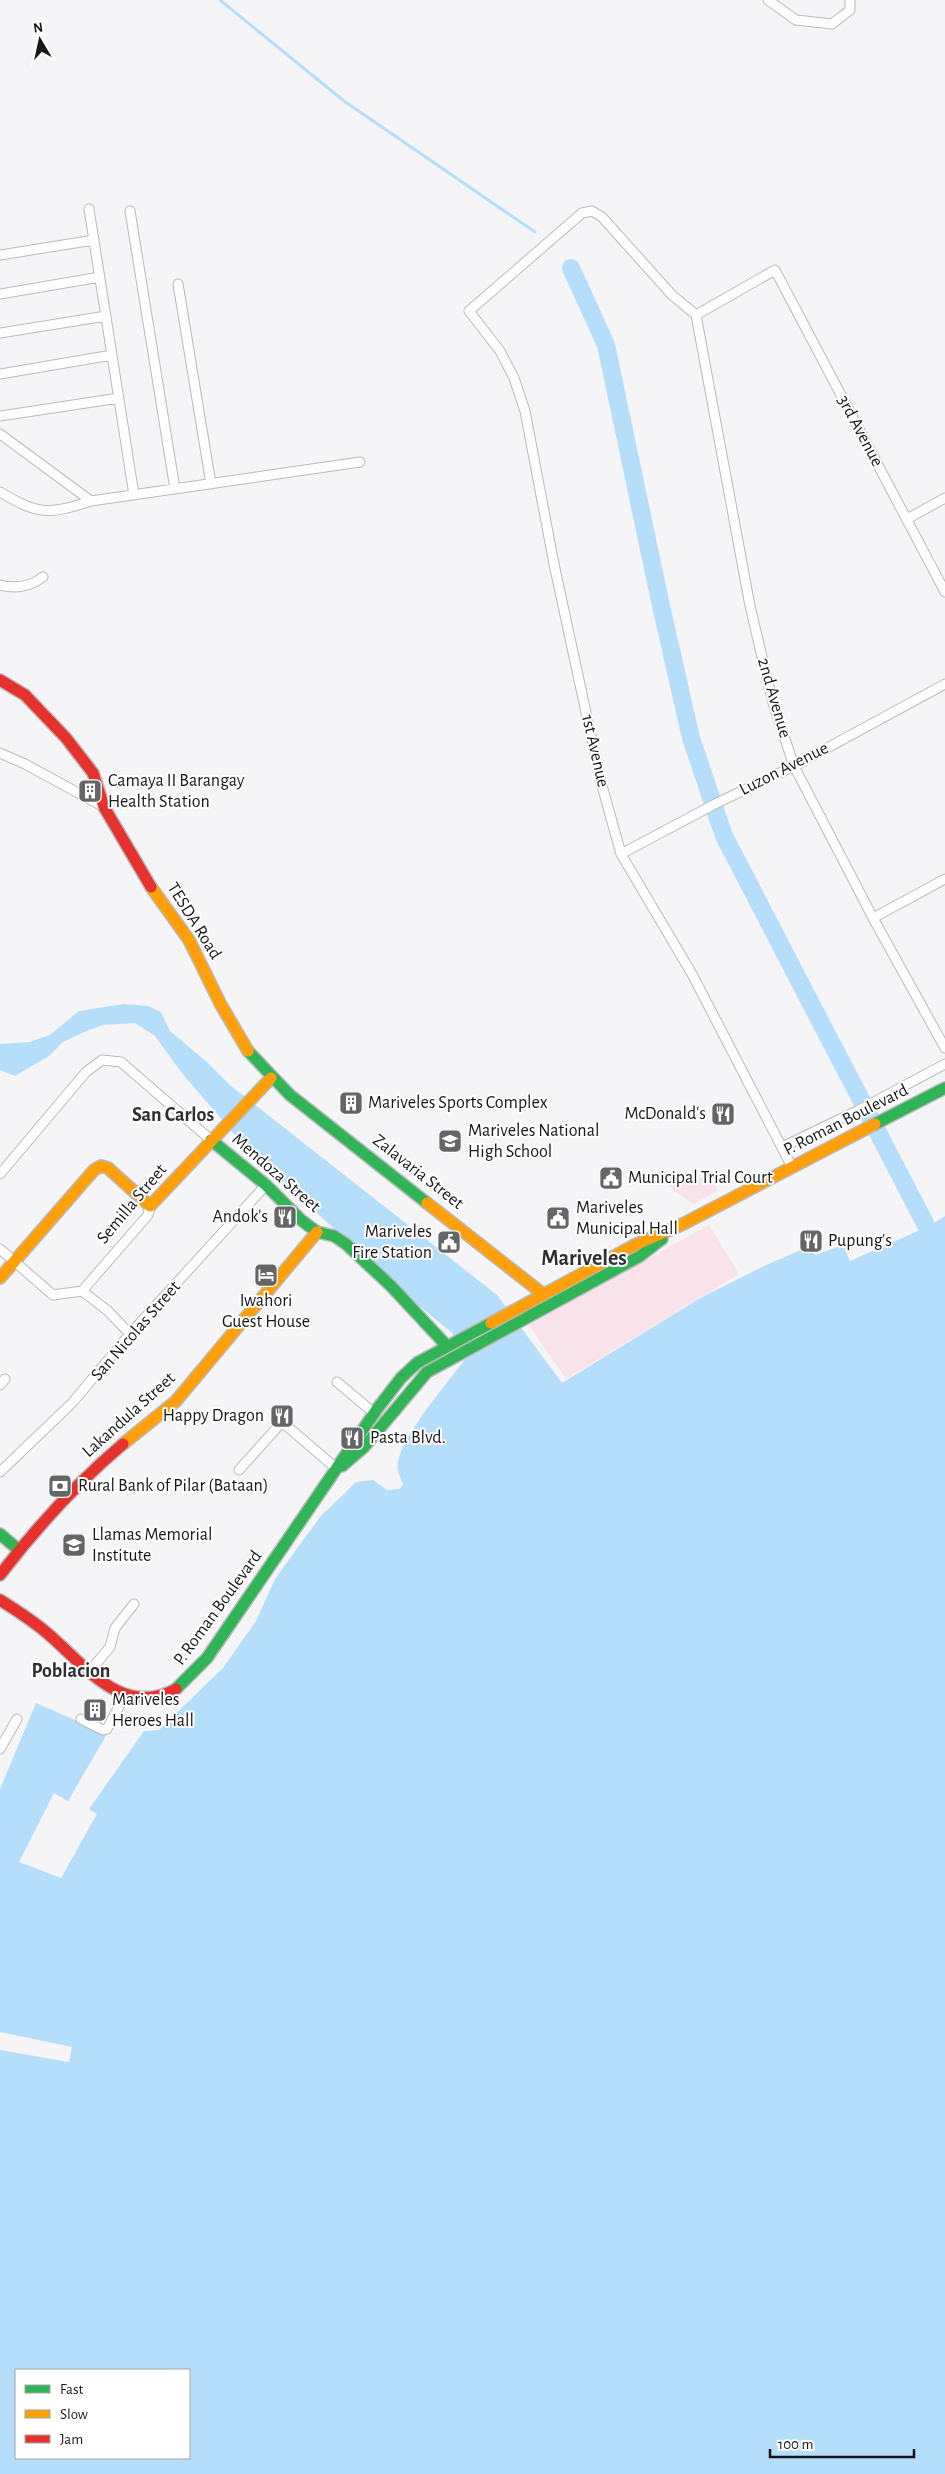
<svg xmlns="http://www.w3.org/2000/svg" width="945" height="2474" viewBox="0 0 945 2474" font-family="'Alegreya Sans',sans-serif">
<style>
.green{fill:#fae2ea}
.water{fill:#b5defb;fill-rule:evenodd}
.pier{fill:#f5f4f7}
.lines{fill:none;stroke-linecap:round;stroke-linejoin:round}
.stream{stroke:#b5defb;stroke-width:3}
.river{stroke:#b5defb;stroke-width:18}
.street-casing{stroke:#bab9bb;stroke-width:11}
.fast-casing{stroke:#bab9bb;stroke-width:14}
.slow-casing{stroke:#bab9bb;stroke-width:14}
.jam-casing{stroke:#bab9bb;stroke-width:14}
.street{stroke:#fefdfe;stroke-width:9}
.fast{stroke:#30b455;stroke-width:11}
.slow{stroke:#ff9f0a;stroke-width:11}
.jam{stroke:#e5322d;stroke-width:11}
.labels{text-anchor:middle;dominant-baseline:central;stroke-width:4;stroke-linejoin:round;paint-order:stroke}
.street-label{font-size:18px;fill:#171618;stroke:#fff}
.poi-label{font-size:18px;fill:#171618;stroke:#fff;text-anchor:start}
.quarter-label{font-size:20px;font-weight:bold;fill:#302f32;stroke:#fff}
.district-label{font-size:22px;font-weight:bold;fill:#302f32;stroke:#fff}
</style>
<rect width="100%" height="100%" fill="#f5f4f7"/>
<path class="green" d="M689,1172l6,9 13,-7 10,17 -25,13 -37,-27 26,-1z
M709,1225l30,49 -173,105 -37,-54z"/>
<path class="water" d="M124,1004l24,2 13,6 9,19 38,32 23,23 266,209 65,88 140,-86 64,-32 44,-19 5,9 28,-10 7,16 77,-34 18,-11v1258h-945v-685l36,-86 71,31 52,-4 64,-62 33,-47 19,-42 45,-62 36,-35 17,-2 14,10 13,-1 3,-5c-3,-8 -7,-14 -5,-22 4,-27 51,-81 68,-104l-14,-25 -42,-35 -163,-149 -66,-77 -26,-36 -20,-13 -32,2 -19,7 -21,10 -14,14 -34,20 -15,-6v-26l29,-2 21,-7 29,-24zM16,2370h173v88h-173z"/>
<path class="pier" d="M144,1731l-55,78 8,5 -36,64 -42,-16 35,-69 14,8 39,-67z
M0,2032l72,15 -3,15 -69,-12z"/>
<g class="lines">
<path class="stream" d="M220,0l124,101 191,131"/>
<path class="river" d="M571,268l35,77 55,261 30,132 33,98 203,391"/>
<g class="street-casing">
<path id="street" d="M768,0l28,20 36,4 18,-14v-10
M89,209l45,286
M130,211l45,278
M0,255l94,-15
M178,284l33,200
M0,294l100,-17
M696,315l54,291 23,97 21,63 79,152 72,130
M0,333l106,-17
M0,374l112,-19
M0,416l119,-18
M0,434l91,67 269,-39
M0,492c39,23 48,23 91,9
M907,519l38,-21
M0,585c16,4 30,2 43,-8
M0,753l25,11 79,43
M621,854l94,-50 79,-38 151,-82
M873,918l72,-39
M782,1147l75,-36 88,-47
M792,1167l-100,-193 -71,-120 -20,-72 -47,-218 -29,-153 -11,-33 -14,-27 -31,-40 113,-98 10,-2 10,6 70,78 24,20 79,-45 170,322
M0,1174l86,-102 16,-12 19,2 90,78
M0,1249l53,46 29,-4 26,20 22,23
M82,1291l66,-76 2,-9
M337,1382l37,31
M0,1385l5,-6
M239,1470l43,-48 55,47
M0,1472l72,-69 58,-69 136,-149
M89,1672l21,-25 5,-19 19,-24
M81,1719l22,11 4,-1 18,-34
M0,1749l17,-30"/>
</g>
<g class="fast-casing">
<path id="fast" d="M248,1051l42,44 137,108
M875,1124l70,-36
M211,1140l55,45 35,35 16,12
M317,1232l17,4 12,8 45,42 55,59
M342,1466l22,-19 63,-75 213,-116 22,-17
M0,1534l19,16
M176,1689l31,-31 170,-249 24,-31 16,-15 74,-40"/>
</g>
<g class="slow-casing">
<path id="slow" d="M151,887l38,53 32,65 27,46
M427,1203l116,91
M0,1278l94,-108 7,-4 7,2 42,38 121,-128
M491,1323l144,-78 48,-21 192,-100
M123,1444l53,-43 141,-169"/>
</g>
<g class="jam-casing">
<path id="jam" d="M0,680l25,15 41,43 27,35 11,34 47,80
M0,1575c36,-47 78,-93 123,-131
M0,1600c16,10 33,21 47,33 37,31 75,86 129,56"/>
</g>
<use href="#street" class="street"/>
<use href="#fast" class="fast"/>
<use href="#slow" class="slow"/>
<use href="#jam" class="jam"/>
</g>
<defs>
<g id="building-square" transform="scale(1.25)"><rect x="-9" y="-9" width="18" height="18" rx="4" fill="#656466" stroke="#fff"/><path d="M-4-6H4V6H1V3H-1V6H-4ZM-2.5-4.3h1.7v1.8h-1.7ZM.8-4.3h1.7v1.8H.8ZM-2.5-1h1.7V.8h-1.7ZM.8-1h1.7V.8H.8Z" fill="#fff"/></g>
<g id="restaurant-square" transform="scale(1.25)"><rect x="-9" y="-9" width="18" height="18" rx="4" fill="#656466" stroke="#fff"/><path d="M-5-6h1v4h1v-4h1v4h1v-4h1v5L-1.5 .5V6h-2V.5L-5-1ZM5-6V6H3V1.5H1.5Q1.5-4 5-6Z" fill="#fff"/></g>
<g id="school-square" transform="scale(1.25)"><rect x="-9" y="-9" width="18" height="18" rx="4" fill="#656466" stroke="#fff"/><path d="M0-5L7-2L0 1L-7-2ZM-4 1L0 2.5L4 1V4Q0 6-4 4Z" fill="#fff"/></g>
<g id="civic-square" transform="scale(1.25)"><rect x="-9" y="-9" width="18" height="18" rx="4" fill="#656466" stroke="#fff"/><path d="M-.6-6.5H3V-4.5H.6V-3L4-1V1h2V6H-6V1h2V-1L-.6-3ZM-1.2 2.5V6h2.4V2.5Z" fill="#fff"/></g>
<g id="hotel-square" transform="scale(1.25)"><rect x="-9" y="-9" width="18" height="18" rx="4" fill="#656466" stroke="#fff"/><path d="M-6-4.5h1.5V1H6V5H4.5V3h-9V5H-6ZM-4 0a1.8 1.8 0 1 1 3.6 0ZM.5 0V-2.5h3Q6-2.5 6 0Z" fill="#fff"/></g>
<g id="bank-square" transform="scale(1.25)"><rect x="-9" y="-9" width="18" height="18" rx="4" fill="#656466" stroke="#fff"/><path d="M-6-4H6V4H-6ZM0-2.3a2.3 2.3 0 1 0 0 4.6a2.3 2.3 0 1 0 0-4.6Z" fill="#fff"/></g>
</defs>
<g fill-rule="evenodd">
<use href="#building-square" x="90" y="791"/>
<use href="#building-square" x="351" y="1103"/>
<use href="#restaurant-square" x="723" y="1114"/>
<use href="#school-square" x="450" y="1141"/>
<use href="#civic-square" x="611" y="1178"/>
<use href="#restaurant-square" x="285" y="1217"/>
<use href="#civic-square" x="558" y="1218"/>
<use href="#restaurant-square" x="811" y="1241"/>
<use href="#civic-square" x="449" y="1242"/>
<use href="#hotel-square" x="266" y="1275"/>
<use href="#restaurant-square" x="282" y="1416"/>
<use href="#restaurant-square" x="352" y="1438"/>
<use href="#bank-square" x="60" y="1486"/>
<use href="#school-square" x="74" y="1545"/>
<use href="#building-square" x="95" y="1710"/>
</g>
<g class="labels">
<g class="street-label">
<text transform="translate(860 431) rotate(62)">3rd Avenue</text>
<text transform="translate(774 698) rotate(74)">2nd Avenue</text>
<text transform="translate(595 751) rotate(77)">1st Avenue</text>
<text transform="translate(784 769) rotate(-27)">Luzon Avenue</text>
<text transform="translate(194 921) rotate(58)">TESDA Road</text>
<text transform="translate(846 1120) rotate(-27)">P. Roman Boulevard</text>
<text transform="translate(418 1172) rotate(38)">Zalavaria Street</text>
<text transform="translate(276 1173) rotate(41)">Mendoza Street</text>
<text transform="translate(132 1204) rotate(-50)">Semilla Street</text>
<text transform="translate(136 1331) rotate(-49)">San Nicolas Street</text>
<text transform="translate(129 1415) rotate(-42)">Lakandula Street</text>
<text transform="translate(218 1608) rotate(-54)">P. Roman Boulevard</text>
</g>
<g class="poi-label">
<text x="108" y="781">Camaya II Barangay<tspan x="108" dy="21">Health Station</tspan></text>
<text x="368" y="1103">Mariveles Sports Complex</text>
<text x="706" y="1114" text-anchor="end">McDonald's</text>
<text x="468" y="1131">Mariveles National<tspan x="468" dy="21">High School</tspan></text>
<text x="628" y="1178">Municipal Trial Court</text>
<text x="576" y="1208">Mariveles<tspan x="576" dy="21">Municipal Hall</tspan></text>
<text x="268" y="1217" text-anchor="end">Andok's</text>
<text x="432" y="1232" text-anchor="end">Mariveles<tspan x="432" dy="21">Fire Station</tspan></text>
<text x="828" y="1241">Pupung's</text>
<text x="266" y="1301" text-anchor="middle">Iwahori<tspan x="266" dy="21">Guest House</tspan></text>
<text x="264" y="1416" text-anchor="end">Happy Dragon</text>
<text x="370" y="1438">Pasta Blvd.</text>
<text x="78" y="1486">Rural Bank of Pilar (Bataan)</text>
<text x="92" y="1535">Llamas Memorial<tspan x="92" dy="21">Institute</tspan></text>
<text x="112" y="1700">Mariveles<tspan x="112" dy="21">Heroes Hall</tspan></text>
</g>
<g class="quarter-label">
<text x="173" y="1115">San Carlos</text>
<text x="71" y="1671">Poblacion</text>
</g>
<g class="district-label">
<text x="584" y="1258">Mariveles</text>
</g>
</g>
<rect x="15" y="2369" width="175" height="90" fill="#ffffff" stroke="#a2a2a3"/>
<rect x="25" y="2385" width="25" height="8" fill="#30b455" stroke="#a2a2a3"/>
<text x="60" y="2394" font-size="15" fill="#171618">Fast</text>
<rect x="25" y="2410" width="25" height="8" fill="#ff9f0a" stroke="#a2a2a3"/>
<text x="60" y="2419" font-size="15" fill="#171618">Slow</text>
<rect x="25" y="2435" width="25" height="8" fill="#e5322d" stroke="#a2a2a3"/>
<text x="60" y="2444" font-size="15" fill="#171618">Jam</text>
<g transform="translate(40 40) rotate(351)" stroke="#ffffff" stroke-width="4" paint-order="stroke">
<path d="M0-4L9 19L0 12L-9 19Z" fill="#171618"/>
<text y="-8" font-size="14" font-weight="bold" text-anchor="middle" fill="#171618">N</text>
</g>
<path d="M770 2449v8h144v-8" fill="none" stroke="#171618" stroke-width="2.5"/>
<text x="778" y="2449" font-size="15" fill="#171618" stroke="#ffffff" stroke-width="4" paint-order="stroke">100 m</text>
</svg>
